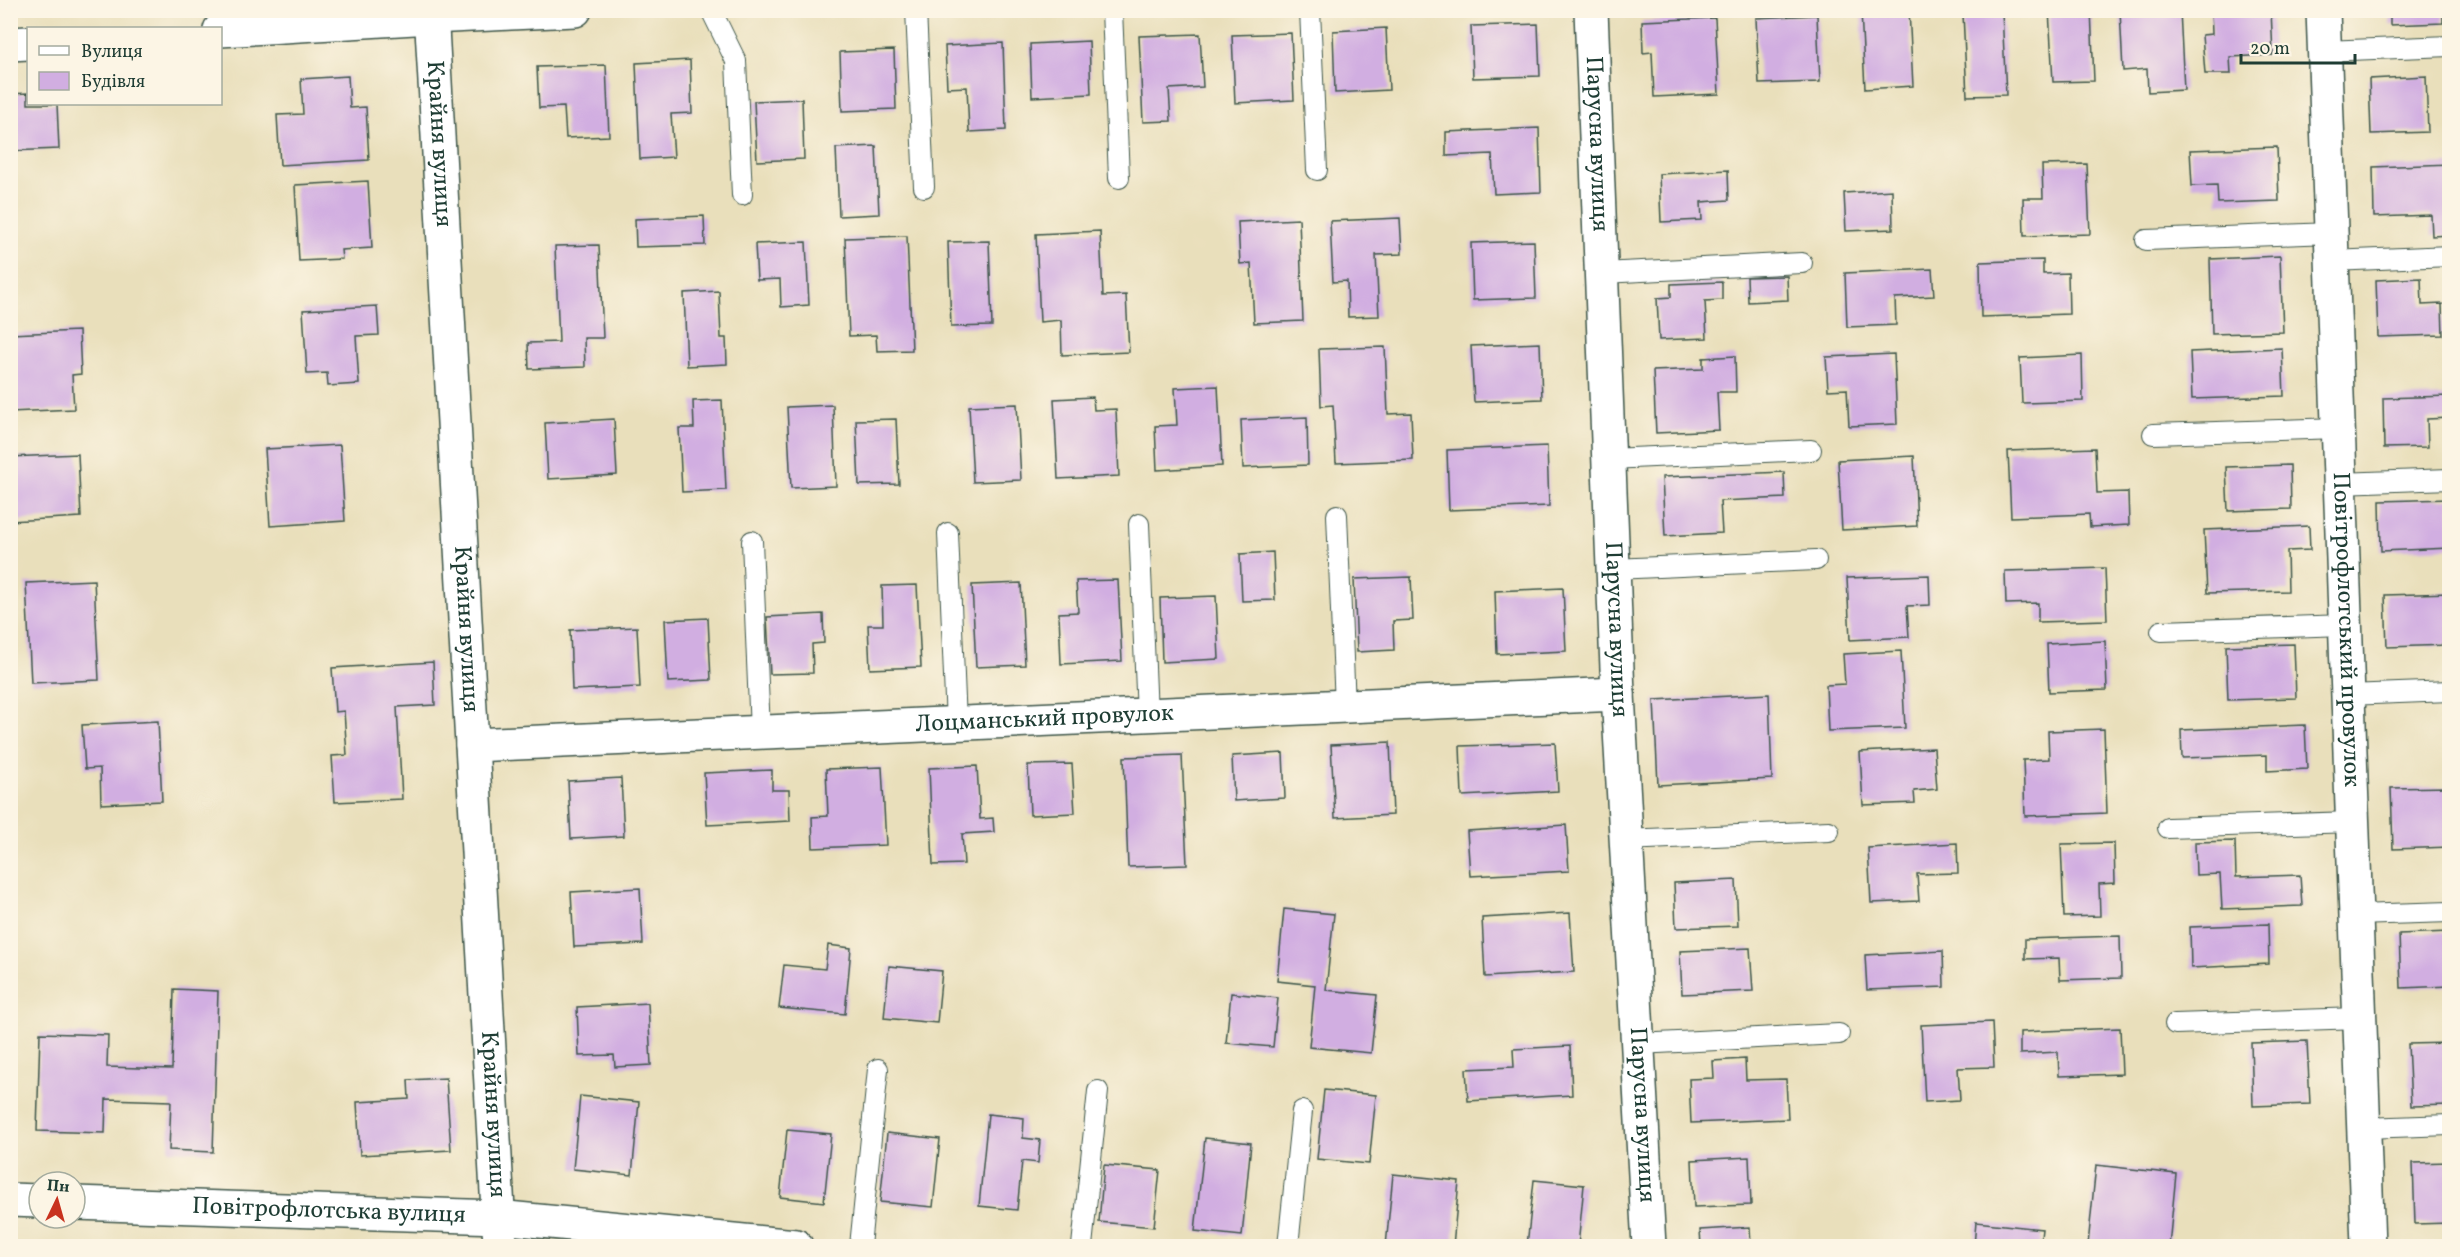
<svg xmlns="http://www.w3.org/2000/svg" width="2460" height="1257" viewBox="0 0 2460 1257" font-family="Vollkorn,serif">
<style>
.building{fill:#d1aee1}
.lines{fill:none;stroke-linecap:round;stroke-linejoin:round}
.service-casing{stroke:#3d5548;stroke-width:22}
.minor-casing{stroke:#3d5548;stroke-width:36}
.service{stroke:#fff;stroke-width:20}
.minor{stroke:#fff;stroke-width:33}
.labels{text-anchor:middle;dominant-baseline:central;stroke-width:6;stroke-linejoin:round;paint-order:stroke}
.street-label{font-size:24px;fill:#1f3d34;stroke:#fcf5e5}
</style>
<rect width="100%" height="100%" fill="#fcf5e5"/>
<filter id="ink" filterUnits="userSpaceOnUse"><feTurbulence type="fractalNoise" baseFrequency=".0167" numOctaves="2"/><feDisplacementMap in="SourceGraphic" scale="12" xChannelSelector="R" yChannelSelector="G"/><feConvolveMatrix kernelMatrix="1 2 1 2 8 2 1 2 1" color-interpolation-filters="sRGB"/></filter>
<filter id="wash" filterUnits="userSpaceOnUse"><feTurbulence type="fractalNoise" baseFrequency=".008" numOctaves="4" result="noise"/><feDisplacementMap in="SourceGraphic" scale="24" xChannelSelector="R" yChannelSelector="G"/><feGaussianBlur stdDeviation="1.35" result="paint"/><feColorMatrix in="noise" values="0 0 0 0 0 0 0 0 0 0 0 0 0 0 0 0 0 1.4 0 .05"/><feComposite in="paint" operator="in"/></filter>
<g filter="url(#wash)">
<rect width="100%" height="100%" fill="#e9dfbb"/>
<g id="blocks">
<path class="building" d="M1909,10l4,76 -48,3 -4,-78z
M2049,10h42l3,71 -41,1z
M2120,10h60l4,80 -36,2 -1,-23 -24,2z
M2211,10h60l2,45 -43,2 1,17h-26l-3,-39 10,-1z
M2390,10h53v13l-53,2z
M2002,12l4,83 -39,1 -4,-82z
M1817,15l3,67 -61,2 -3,-66z
M1715,18l4,76 -65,3 -2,-45 -9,1 -1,-32z
M1538,24l2,52 -67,2 -2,-52z
M1386,28l3,62 -54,3 -2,-62z
M1291,33l3,67 -59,3 -3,-68z
M1200,34l3,53 -34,2 2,32 -28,1 -4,-86z
M1089,41l2,53 -59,3 -2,-53z
M1003,43l3,87 -37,2 -2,-45 -20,1 -2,-42z
M894,50l2,59 -54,2 -2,-59z
M690,60l2,53 -21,1 3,43 -34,2 -4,-96z
M606,65l3,71 -43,2 -2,-31 -25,1 -2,-41z
M348,76l2,32 16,-1 3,53 -89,5 -3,-50 26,-1 -2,-35z
M2426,76l2,56 -57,2 -2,-55z
M28,93v11h29l2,45 -49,2v-57z
M802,99l2,60 -47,2 -3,-60z
M1539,128l2,64 -47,2 -2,-40 -46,2v-24z
M876,146l3,68 -40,2 -3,-68z
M2277,147l2,54 -61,2 -1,-18 -25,1 -2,-36z
M2087,164l3,70 -66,2 -1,-38h20l-1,-33z
M2450,164v71l-18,1 -1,-21 -57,2 -1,-50z
M1728,170l1,30 -28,2 1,18 -41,2 -2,-48z
M368,181l4,67 -31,2 1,9 -43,2 -4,-76z
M1892,190l1,39 -47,2 -2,-38z
M704,216l1,29 -69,2 -1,-28z
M1400,218l2,36 -26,1 3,61 -31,1 -1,-36 -14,1 -3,-61z
M1299,219l4,102 -49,2 -3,-60 -11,1 -2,-42z
M1100,231l3,65 23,-1 3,57 -67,3 -1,-35 -21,2 -4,-88z
M907,236l5,114 -35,1 -1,-16 -27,1 -4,-98z
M989,241l3,85 -41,1 -3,-85z
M1534,241l2,57 -63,2 -2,-57z
M806,242l3,63 -28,2 -1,-28 -23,1 -2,-36z
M599,245l4,93h-19l1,29 -56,2 -1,-26 31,-1 -4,-96z
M2280,256l3,76 -71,2 -2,-75z
M2043,260v14l25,-1 1,41 -88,3 -1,-55z
M1932,269l2,27 -39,2 1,27 -49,2 -2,-54z
M1787,276l1,24 -40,2 -1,-25z
M2421,278l1,27 20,-1 1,31 -65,2 -2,-57z
M1722,282v18l-17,1 2,37 -48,2 -2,-42 14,-1v-13z
M719,291l2,47h5l1,26 -40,2 -3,-73z
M377,306l2,29 -23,1 3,48 -31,2 -1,-13 -20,1 -4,-64z
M79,331l2,43 -9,1 2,34 -64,3v-78z
M1540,343l2,56 -68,3 -3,-56z
M1385,347l3,67 23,-1 2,47 -77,3 -3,-58 -12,1 -2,-57z
M2282,348l2,48 -92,3 -2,-47z
M1894,354l3,70 -48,2 -2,-37 -19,1 -2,-33z
M2082,355l1,46 -61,2 -2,-45z
M1735,356l1,36h-19l2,38 -63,3 -3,-62 50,-2v-11z
M1218,386l4,80 -65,4 -2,-44 22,-1 -2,-37z
M2450,396v22l-23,1 1,28 -44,1 -1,-50z
M1093,397l1,13 22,-1 3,67 -61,3 -4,-80z
M722,400l4,90 -44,2 -3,-64h15l-1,-27z
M1017,404l4,76 -48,2 -4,-76z
M833,405l3,81 -45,2 -4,-81z
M1307,417l1,48 -65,3 -2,-48z
M614,419l3,56 -69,4 -3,-56z
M896,419l3,65 -40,1 -3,-65z
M340,445l5,76 -75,5 -5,-77z
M1547,446l2,60 -100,4 -2,-60z
M2095,448l2,45 31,-1 1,33 -39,2 -1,-13 -78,3 -3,-66z
M78,454l3,63 -71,4v-64z
M1914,456l3,70 -75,4 -4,-70z
M2290,465l1,44 -63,2 -2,-44z
M1784,472l1,26 -65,3 2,32 -57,3 -3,-59z
M2450,499v49l-69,3 -1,-50z
M2309,526l1,24 -23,1 1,40 -81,2 -3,-63z
M1273,552l2,48 -33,1 -2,-47z
M2105,568l2,52 -69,2v-19l-32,1 -1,-33z
M1929,575l1,30 -23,1 2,31 -59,3 -3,-62z
M1411,577l2,43 -20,1 1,29 -37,2 -3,-73z
M94,580l5,100 -68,3 -5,-100z
M1118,580l4,81 -61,3 -2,-51 19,-1 -2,-31z
M1021,583l4,82 -49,2 -4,-82z
M917,585l4,82 -51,2 -2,-44h15l-1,-39z
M1563,588l3,63 -69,3 -2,-63z
M2450,593v52l-63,2 -2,-52z
M1216,596l3,63 -57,3 -2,-64z
M823,614l1,29 -12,1 1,29 -43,1 -3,-57z
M708,618l3,62 -43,2 -3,-62z
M637,627l3,60 -68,3 -2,-60z
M2105,641l2,49 -58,2 -2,-48z
M2294,644l2,54 -68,2 -2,-54z
M1901,651l4,77 -77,3 -2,-46 19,-1 -2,-30z
M433,662l2,43 -38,2 5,92 -67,3 -3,-46 15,-1 -3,-44 -9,1 -3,-44z
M1769,694l3,85 -114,6 -4,-85z
M158,721l4,80 -61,3 -1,-36 -15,1 -3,-44z
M2305,725l2,44 -40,2v-16l-85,3 -1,-28z
M2104,729l3,84 -82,3 -2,-56 26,-1 -1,-28z
M1390,742l3,73 -58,3 -4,-73z
M1555,743l3,48 -96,5 -2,-50z
M1934,748l3,41 -23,2 1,12 -52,2 -3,-53z
M1283,753l2,45 -51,3 -2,-45z
M1182,755l5,110 -59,2 -4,-110z
M1072,764l3,49 -45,2 -2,-50z
M977,766l3,53 13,-1 1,14 -32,2 2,30 -31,1 -4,-97z
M882,767l4,78 -73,3 -1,-31 16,-1 -2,-47z
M772,770v20h17l1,31 -83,4 -3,-52z
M621,778l3,58 -53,3 -3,-58z
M2450,787v60l-57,2 -2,-61z
M1566,825l3,46 -99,5 -3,-45z
M2235,841l1,36 64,-2 2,31 -80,3 -2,-35 -24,1 -1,-33z
M1957,843l1,30 -41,1 2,27 -48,2 -3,-55z
M2114,843l1,40 -16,1 1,32 -36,1 -3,-73z
M1736,880l2,46 -62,2 -2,-45z
M640,888l3,56 -69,3 -3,-55z
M1284,909l50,5 -8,76 51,5 -6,58 -62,-6 6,-62 -38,-4z
M1570,913l4,59 -89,5 -3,-59z
M2268,924l1,40 -78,4 -1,-41z
M2450,932v54l-49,2 -2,-54z
M2120,936l1,42 -61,2 -1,-22 -34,1v-20z
M828,945l23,3 -6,66 -66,-6 5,-43 41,4z
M1750,948l3,43 -71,3 -2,-43z
M1943,951l1,36 -77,3 -2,-35z
M889,966l53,5 -5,52 -53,-5z
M174,989l44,2 -5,161 -44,-2 2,-49 -65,-2 -1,34 -68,-2 3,-98 68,2 -1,32 65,2z
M1231,993l47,5 -5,49 -47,-4z
M648,1003l3,62 -36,2 -1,-12 -35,1 -2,-49z
M1992,1022l2,45 -36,1 2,32 -35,2 -4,-77z
M2120,1028l2,46 -63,2 -1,-24 -38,2v-22z
M2307,1041l3,63 -57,2 -2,-63z
M2449,1043l1,62 -39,1 -3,-62z
M1570,1046l2,49 -104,6 -2,-32 48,-2 -1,-18z
M1745,1059l1,21 40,-1 2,40 -97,4 -2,-44 25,-1 -1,-17z
M446,1078l5,72 -91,5 -3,-53 52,-3 -1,-19z
M1324,1090l52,5 -7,69 -52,-5z
M580,1096l59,6 -7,73 -59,-6z
M988,1114l36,4 -1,20 17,2 -2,23 -16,-2 -5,49 -38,-4z
M787,1130l44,4 -7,68 -44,-5z
M887,1133l53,6 -7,68 -53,-5z
M1205,1138l46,5 -9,93 -47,-5z
M1749,1157l2,48 -57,2 -2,-47z
M2450,1162v61l-35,1 -2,-61z
M1104,1165l56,5 -6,57 -55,-5z
M2096,1165l80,9 -7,72 -81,-1z
M1393,1174l66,7 -6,65h-67z
M1534,1180l50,5 -6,61h-51z
M1976,1222l66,7 -2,17h-66z
M1750,1227l1,19h-50l-1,-16z
M1868,1242l38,3v1h-38z"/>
</g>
</g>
<g filter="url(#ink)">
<use href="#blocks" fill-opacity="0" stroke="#3d5548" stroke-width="1.5"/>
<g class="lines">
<g class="service-casing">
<path id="service" d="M711,10l25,51 6,134
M916,10l8,177
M1112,10l7,168
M1310,10l7,160
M2324,51l126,-5
M2146,240l185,-7
M2332,261l118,-5
M1602,273l200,-10
M2153,434l185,-6
M1609,459l202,-9
M2340,483l110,-4
M1337,515l8,191
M1139,524l8,191
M948,533l8,190
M752,541l8,191
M1614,569l202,-9
M2161,631l184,-6
M2348,695l102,-4
M2168,828l184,-6
M1626,840l203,-9
M2356,915l94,-3
M2175,1024l185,-6
M1638,1044l201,-10
M2364,1128l86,-3
M860,1246l18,-177
M1082,1246l16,-155
M1288,1246l14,-135"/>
</g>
<g class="minor-casing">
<g id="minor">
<path id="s1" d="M431,10l69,1236"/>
<path id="s2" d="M1591,10l27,684 31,552"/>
<path id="s3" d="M2323,10l45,1236"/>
<path d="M220,30l211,-13 144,-7"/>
<path d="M10,44l18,-1"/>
<path id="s4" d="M472,745l1146,-51"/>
<path d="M10,1200l29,1"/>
<path id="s5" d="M75,1203l423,14 298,29"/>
</g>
</g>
<use href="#service" class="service"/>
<use href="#minor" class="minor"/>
</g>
</g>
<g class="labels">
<g class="street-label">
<text stroke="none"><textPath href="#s1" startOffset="134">Крайня вулиця</textPath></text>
<text stroke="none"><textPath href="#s2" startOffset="134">Парусна вулиця</textPath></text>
<text stroke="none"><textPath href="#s3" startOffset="620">Повітрофлотський провулок</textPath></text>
<text stroke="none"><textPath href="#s1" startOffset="620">Крайня вулиця</textPath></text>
<text stroke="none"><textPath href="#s2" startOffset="620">Парусна вулиця</textPath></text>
<text stroke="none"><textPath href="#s4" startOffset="573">Лоцманський провулок</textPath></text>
<text stroke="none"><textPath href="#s1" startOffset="1106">Крайня вулиця</textPath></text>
<text stroke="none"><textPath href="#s2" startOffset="1106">Парусна вулиця</textPath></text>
<text stroke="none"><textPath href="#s5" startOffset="254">Повітрофлотська вулиця</textPath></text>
</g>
</g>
<rect width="2460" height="1257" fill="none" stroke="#fcf5e5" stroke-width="36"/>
<rect x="27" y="27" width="195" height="78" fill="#fcf5e5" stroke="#a4ab9e" stroke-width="1.5"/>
<rect x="39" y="46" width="30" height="9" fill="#ffffff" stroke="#a4ab9e" stroke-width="1.5"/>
<text x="81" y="57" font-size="18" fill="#1f3d34">Вулиця</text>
<rect x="39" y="72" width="30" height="18" fill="#d1aee1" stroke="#a4ab9e" stroke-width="1.5"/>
<text x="81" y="87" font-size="18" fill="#1f3d34">Будівля</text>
<g transform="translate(57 1200) rotate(5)"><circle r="28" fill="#fcf5e5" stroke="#a4ab9e" stroke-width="1.5"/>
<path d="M0-4.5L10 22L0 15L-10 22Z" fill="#c8321e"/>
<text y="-9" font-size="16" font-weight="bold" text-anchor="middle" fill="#1f3d34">Пн</text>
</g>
<path d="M2241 54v9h114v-9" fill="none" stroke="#1f3d34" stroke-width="3"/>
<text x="2250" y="54" font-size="18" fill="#1f3d34" stroke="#fcf5e5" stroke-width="4.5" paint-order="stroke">20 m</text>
</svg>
